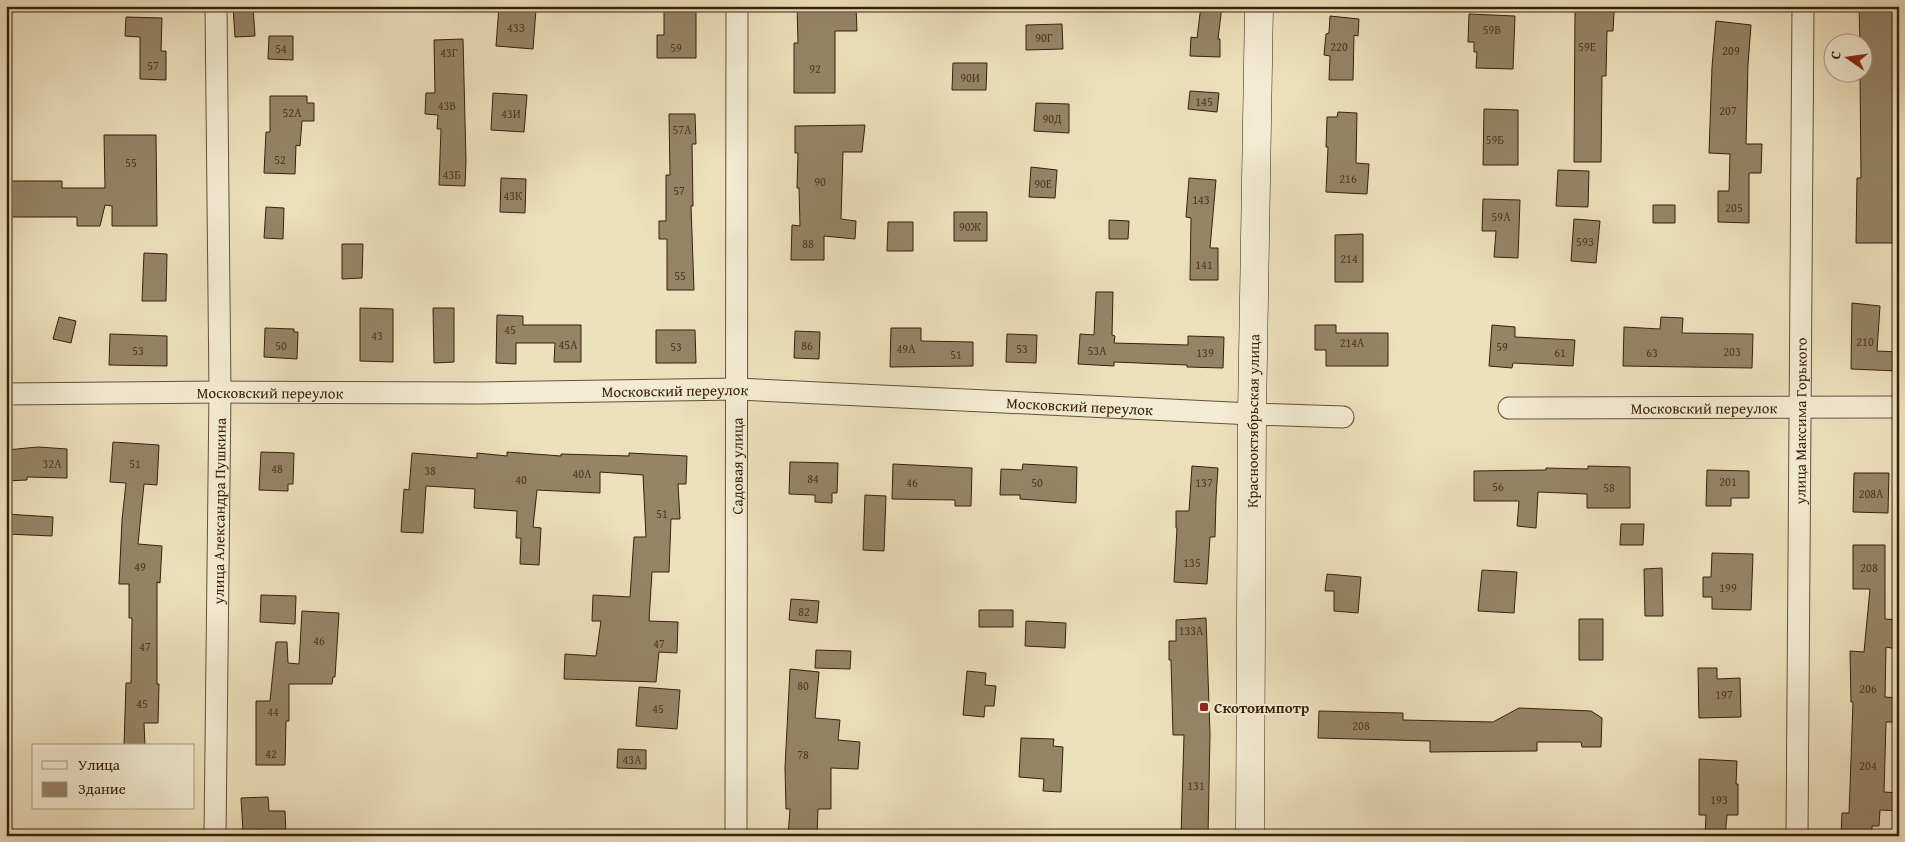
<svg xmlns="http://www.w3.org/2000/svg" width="1905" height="842" viewBox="0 0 1905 842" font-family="'Gentium Book Plus',serif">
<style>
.building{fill:#968467;stroke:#38210b}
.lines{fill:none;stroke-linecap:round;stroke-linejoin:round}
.street-casing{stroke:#655137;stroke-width:23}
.secondary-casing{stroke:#38210b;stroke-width:29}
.street{stroke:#f3ebd3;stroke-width:21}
.secondary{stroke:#f3ebd3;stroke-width:28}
.poi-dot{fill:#8f2418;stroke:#f3ebd3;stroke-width:2}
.labels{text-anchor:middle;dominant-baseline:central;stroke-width:4;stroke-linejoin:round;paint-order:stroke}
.number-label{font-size:12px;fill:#503a22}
.street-label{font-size:15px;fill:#38210b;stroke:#f3ebd3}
.poi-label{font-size:15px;font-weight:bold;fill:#38210b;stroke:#f3ebd3;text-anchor:start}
</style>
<rect width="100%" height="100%" fill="#ede0bc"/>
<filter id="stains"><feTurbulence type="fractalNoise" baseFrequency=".004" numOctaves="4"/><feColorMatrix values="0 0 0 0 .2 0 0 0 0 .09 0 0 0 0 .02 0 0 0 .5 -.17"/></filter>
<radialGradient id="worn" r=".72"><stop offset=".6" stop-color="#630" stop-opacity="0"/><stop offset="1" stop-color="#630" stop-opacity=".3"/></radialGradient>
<path class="building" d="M233,6h20l2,30 -20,1z
M499,6l37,3 -3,40 -37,-3z
M797,6h59l1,25h-22v62h-41v-50h4z
M1201,6h21l-4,33h2v18l-30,-1 1,-19 6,1z
M1859,6h40v94h-4v78h4v65h-43l1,-65h4l-1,-106h2v-30h-2z
M664,12h32v46h-39v-23h7z
M1575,12h39l-1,19h-6l-1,45h-4l-1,86h-27z
M1469,14l46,2 -2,53 -37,-1 1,-16h-3v-10h-6z
M1330,16l29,3 -1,17 -4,-1 -1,45h-24l1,-24 -6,-1 2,-21 3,-1z
M126,17l36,1 -1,33h5v29l-26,-1v-42l-15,-1z
M1716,21l35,4 -3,39 -2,80h16l-1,29h-12v50l-31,-1v-31h11l1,-37 -21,-1 3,-86z
M1062,24l1,25 -37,1v-25z
M269,36h24v24l-25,-1z
M463,39l3,122 -1,25 -26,-1 2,-56h-4l1,-14 -13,-1 1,-21h9l-1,-53z
M953,63h34l-1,27h-34z
M1190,91l29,2 -2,19 -29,-3z
M493,93l34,2 -3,37 -33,-2z
M270,96h37v7h7v18h-12l-2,25 -4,-1 -1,29 -31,-1 2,-41h4z
M1036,103l33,1v29l-35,-2z
M1484,109l34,1v55h-35z
M1338,112l19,1 -1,50 13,1 -2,30 -41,-2 2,-45h-2l1,-30h10z
M669,114h26l1,30h-4l1,62h-2l3,84h-27v-51h-8v-18h7v-46h4z
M865,125l-3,27h-19l-2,67 15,2 -1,18 -31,-3v24h-33l1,-35 8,1 -1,-38h-2l1,-35h-3v-27z
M104,135h52l1,91h-45v-20l-7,-1 -5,21h-23v-9h-71v-36h56v7h43z
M1031,167l26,3 -2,28 -26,-1z
M1558,170l31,1 -1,36 -32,-1z
M501,178l25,1 -1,34 -25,-1z
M1189,178l27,2 -6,68h8v32h-28l1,-62 -5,-1z
M1483,199l37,1 -2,58 -24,-1 2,-26h-14z
M1653,205h22v18h-22z
M266,207l18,1 -1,31 -19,-1z
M954,212h33v29h-33z
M1574,219l26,2 -4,42 -25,-2z
M1109,220l20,1 -1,18h-19z
M888,222h25v29h-26z
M1363,234v48h-28v-47z
M342,244h21l-1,34 -20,1z
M144,253l23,1 -1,47h-24z
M1096,292h17l-1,43 3,1 -1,7 74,2v-9l36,1 -1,31 -36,-1v-2l-73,-3v4l-36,-2 2,-30 14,1z
M1852,303l28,3 -3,45 22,1 -1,19 -47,-2z
M360,308l33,1v53l-33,-1z
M433,308h21v54l-20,1z
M497,315l26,1v9h58v37h-27l1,-19h-39v21l-20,-1z
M59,317l17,4 -5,22 -18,-4z
M1661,317l22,1 -1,15 71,1 -1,34 -129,-2 1,-39 36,2z
M1315,325h21v8h52v33h-62v-16h-11z
M1492,325l23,2v10l60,3 -2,26 -60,-3 -1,5 -23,-2z
M265,328l29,1v3h4l-1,27 -33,-2z
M891,328h30v13l52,1v24l-83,1z
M656,330h39l1,33h-40z
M795,331l25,1 -1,27 -25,-1z
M110,334l57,2v30l-58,-1z
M1007,334l30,1 -1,28 -30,-1z
M113,442l46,3 -2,40 -13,-1 -6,60 24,2 -2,37 -3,-1v102h2l-1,39h-14l1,23h-21l2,-63h5l1,-65h-3v-34h-10l3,-64 4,-37 -16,-1z
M38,447l29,2v29l-40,-1v3l-21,1v-31z
M261,452l33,1 -1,31h-5v7l-29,-1z
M507,452l54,4v-2l68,2v-3l58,3 -1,28h-8l2,35h-9l-2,53h-17l-3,49 29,1 -1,31 -18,-1 -3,30 -92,-3 1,-25 31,2 5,-35h-9l1,-26 37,2 4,-60h12l-3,-62 -43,-3v21l-63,-3 -4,37 8,1 -2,37 -19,-1 1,-26h-5l1,-27 -43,-3 1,-19 -49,-3 -3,47 -22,-1 3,-43 5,1 3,-37 65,5v-5l30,3z
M790,462l48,1 -1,30h-5v10l-17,-1v-7l-26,-1z
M893,464l79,4 -1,38h-16v-6l-63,-1z
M1023,464l54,3 -1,36 -56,-4v-4h-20l1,-26 21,1z
M1192,466l26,2 -2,30 -1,39h-5l-3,47 -33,-2 3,-54h-1v-17h13z
M1588,466l42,1v41h-43v-14l-49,-2 -2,36 -19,-2 2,-25h-45v-30l72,-1v-2l42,1z
M1707,470l42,1v27h-18v8h-25z
M1854,473h35l-1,40 -35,-1z
M865,495l21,1 -2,55 -21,-1z
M6,514l47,3 -1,19 -46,-2z
M1621,524h23l-1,21h-23z
M1853,545h32v74l14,1 -2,29 -11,-2 -1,50 14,1v24h-13l-2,70 15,1v18l-19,-1 -1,16h-7v10h-31l1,-23h7l1,-25 3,-86h-2l-1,-51 14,1 6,-63h-17z
M1712,553l41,1 -2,56 -39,-1v-12h-9v-20h8z
M1662,568l1,48h-18l-1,-47z
M1482,570l35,2 -3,41 -36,-2z
M1327,574l34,3 -3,36 -24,-2v-20h-9z
M261,595l35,1 -1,28 -35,-2z
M791,599l28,2 -2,22 -28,-3z
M979,610h34v17h-34z
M302,611l37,2 -4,64h-2l-1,7h-43v37h-3l-1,44h-29v-64h14l6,-59h11l1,21 11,1z
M1206,618l4,116 -2,102h-27l3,-101h-11l-2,-75h-2v-19h7v-21z
M1579,619h24v41h-24z
M1026,621l40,2 -1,25 -40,-2z
M816,650l35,1 -1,18 -35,-1z
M1698,668h19v11l23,-1 1,39 -42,1z
M790,669l29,3 -4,46 25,2 -2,20 22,2 -2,27 -27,-1v41h-13l-1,27h-29l2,-27h-4l-1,-41z
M967,671l19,2 -1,12 11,1 -2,20h-9l-1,11 -21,-2z
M639,687l41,3 -3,39 -41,-3z
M1519,708l72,3 11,7 -1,29h-19l-1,-5h-44v9l-107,1v-11l-112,-3 1,-27 84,2v7l90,2z
M1021,738l33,1 -1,7 10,1 -2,45 -18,-1 1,-12 -25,-2z
M618,749l28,1v19l-29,-1z
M1699,759l38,2 -1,23h2v31h-11l-2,21h-20l1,-21h-7z
M268,797l1,14h16l1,25h-22v-6l-21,1 -2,-33z"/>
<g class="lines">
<g class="street-casing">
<g id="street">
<path id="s1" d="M6,394l214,-2 261,1 257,-4 514,25 91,3"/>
<path id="s2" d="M1509,408l390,-1"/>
<path id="s3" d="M215,836l5,-444 -4,-386"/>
<path id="s4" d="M736,836l1,-830"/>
<path id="s5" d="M1797,836l6,-830"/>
</g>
</g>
<g class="secondary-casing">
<g id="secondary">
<path id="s6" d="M1250,836l2,-422 7,-408"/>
</g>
</g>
<use href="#street" class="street"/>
<use href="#secondary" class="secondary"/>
</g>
<rect class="poi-dot" x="1199" y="702" width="10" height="10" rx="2.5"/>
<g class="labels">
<g class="number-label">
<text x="516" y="27">43З</text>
<text x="1492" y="29">59В</text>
<text x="1044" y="37">90Г</text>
<text x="1339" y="46">220</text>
<text x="1587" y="46">59Е</text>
<text x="676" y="47">59</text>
<text x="281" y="48">54</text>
<text x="1731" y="50">209</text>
<text x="449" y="52">43Г</text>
<text x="153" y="65">57</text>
<text x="815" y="68">92</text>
<text x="970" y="77">90И</text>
<text x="1204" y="101">145</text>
<text x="447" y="105">43В</text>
<text x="1728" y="110">207</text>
<text x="292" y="112">52А</text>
<text x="511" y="113">43И</text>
<text x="1052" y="118">90Д</text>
<text x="682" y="129">57А</text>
<text x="1495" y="139">59Б</text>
<text x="280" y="159">52</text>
<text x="131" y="162">55</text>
<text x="452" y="174">43Б</text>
<text x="1348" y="178">216</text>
<text x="820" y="181">90</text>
<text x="1043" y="183">90Е</text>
<text x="679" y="190">57</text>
<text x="513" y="195">43К</text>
<text x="1201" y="199">143</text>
<text x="1734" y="207">205</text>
<text x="1501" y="216">59А</text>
<text x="970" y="226">90Ж</text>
<text x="1585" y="241">59З</text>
<text x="808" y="243">88</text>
<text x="1349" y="258">214</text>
<text x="1204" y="264">141</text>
<text x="680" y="275">55</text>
<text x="510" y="329">45</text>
<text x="377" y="335">43</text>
<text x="1865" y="341">210</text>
<text x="1352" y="342">214А</text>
<text x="568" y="344">45А</text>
<text x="281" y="345">50</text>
<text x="807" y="345">86</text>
<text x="676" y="346">53</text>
<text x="1502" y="346">59</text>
<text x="906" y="348">49А</text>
<text x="1022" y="348">53</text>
<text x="138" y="350">53</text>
<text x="1097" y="350">53А</text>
<text x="1732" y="351">203</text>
<text x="1205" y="352">139</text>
<text x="1560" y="352">61</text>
<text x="1652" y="352">63</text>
<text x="956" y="354">51</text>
<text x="52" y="463">32А</text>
<text x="135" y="463">51</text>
<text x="277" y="468">48</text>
<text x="430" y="470">38</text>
<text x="582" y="473">40А</text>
<text x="813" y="478">84</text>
<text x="521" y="479">40</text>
<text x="1728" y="481">201</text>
<text x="912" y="482">46</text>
<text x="1037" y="482">50</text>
<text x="1204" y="482">137</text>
<text x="1498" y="486">56</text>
<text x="1609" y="487">58</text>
<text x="1871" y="493">208А</text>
<text x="662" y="513">51</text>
<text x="1192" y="562">135</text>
<text x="140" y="566">49</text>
<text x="1869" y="567">208</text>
<text x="1728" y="587">199</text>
<text x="804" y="611">82</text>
<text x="1191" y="630">133А</text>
<text x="319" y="640">46</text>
<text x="659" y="643">47</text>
<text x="145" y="646">47</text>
<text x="803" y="685">80</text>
<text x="1868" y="688">206</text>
<text x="1724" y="694">197</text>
<text x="142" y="703">45</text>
<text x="658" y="708">45</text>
<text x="273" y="711">44</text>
<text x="1361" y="725">208</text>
<text x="271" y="753">42</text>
<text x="803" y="754">78</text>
<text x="632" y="759">43А</text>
<text x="1868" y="765">204</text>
<text x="1196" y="785">131</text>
<text x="1719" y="799">193</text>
</g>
<g class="street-label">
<text stroke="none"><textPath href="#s1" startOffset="669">Московский переулок</textPath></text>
<text stroke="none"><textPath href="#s1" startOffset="264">Московский переулок</textPath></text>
<text stroke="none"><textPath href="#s1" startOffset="1074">Московский переулок</textPath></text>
<text stroke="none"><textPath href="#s2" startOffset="195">Московский переулок</textPath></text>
<text stroke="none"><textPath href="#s6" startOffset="415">Краснооктябрьская улица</textPath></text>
<text stroke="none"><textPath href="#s5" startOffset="415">улица Максима Горького</textPath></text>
<text stroke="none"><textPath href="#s4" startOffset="370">Садовая улица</textPath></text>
<text stroke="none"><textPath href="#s3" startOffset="325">улица Александра Пушкина</textPath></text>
</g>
<g class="poi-label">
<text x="1214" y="707">Скотоимпотр</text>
</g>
</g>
<rect width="1905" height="842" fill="none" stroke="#ede0bc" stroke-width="25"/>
<rect x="8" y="8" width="1890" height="827" fill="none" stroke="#38210b" stroke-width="2.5"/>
<rect x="12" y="12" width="1880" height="817" fill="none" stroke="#38210b"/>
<rect x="32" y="744" width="162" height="65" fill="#f3ebd3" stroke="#a89a83"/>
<rect x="42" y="761" width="25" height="8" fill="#f3ebd3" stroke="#a89a83"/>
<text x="78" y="770" font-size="15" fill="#38210b">Улица</text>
<rect x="42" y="782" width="25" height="15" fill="#968467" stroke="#a89a83"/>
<text x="78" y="794" font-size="15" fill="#38210b">Здание</text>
<g transform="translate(1848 58) rotate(283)"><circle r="24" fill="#f3ebd3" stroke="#a89a83"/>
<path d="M0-4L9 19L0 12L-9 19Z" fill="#8f2418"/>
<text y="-8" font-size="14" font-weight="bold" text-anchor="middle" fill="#38210b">С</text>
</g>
<rect width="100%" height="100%" filter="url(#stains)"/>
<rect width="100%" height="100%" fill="url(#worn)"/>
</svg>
